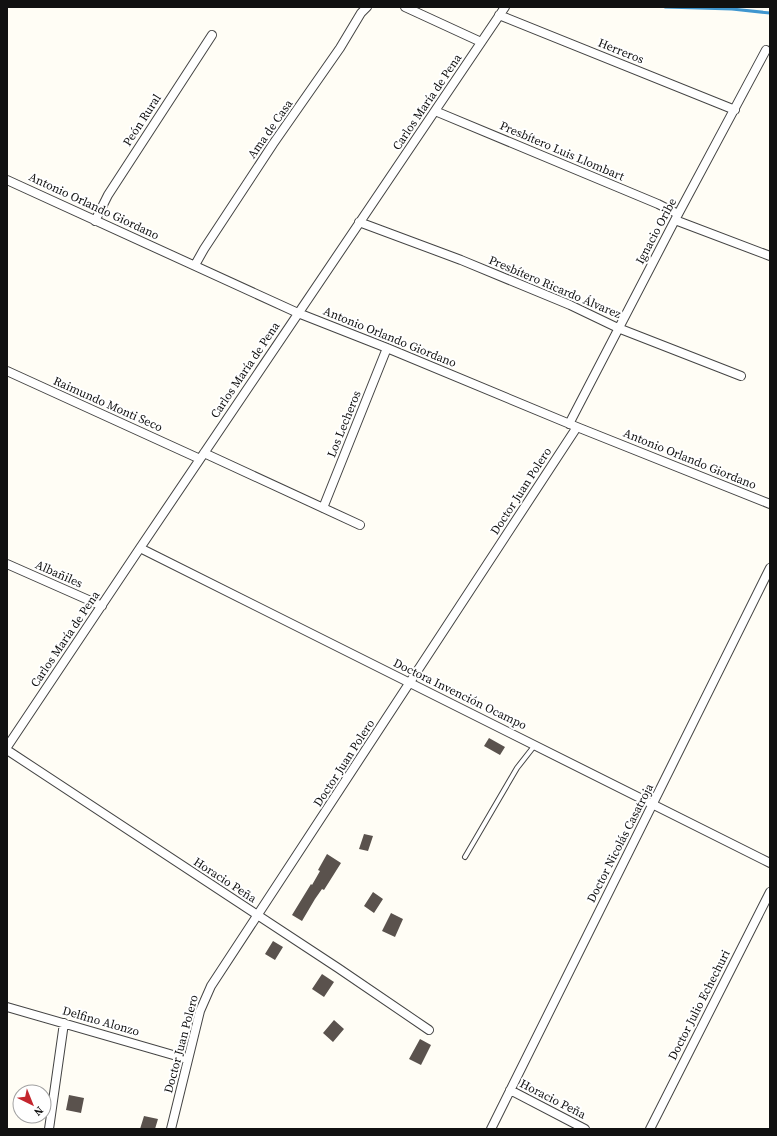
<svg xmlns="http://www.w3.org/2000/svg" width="777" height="1136" viewBox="0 0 777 1136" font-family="'Source Serif 4',serif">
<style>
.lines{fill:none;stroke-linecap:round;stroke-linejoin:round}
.stream{stroke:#3f96cf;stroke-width:3}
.building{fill:#5a524d}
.service-casing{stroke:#444;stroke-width:6}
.minor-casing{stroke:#444;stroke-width:10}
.service{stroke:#fff;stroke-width:4}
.minor{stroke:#fff;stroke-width:8}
.labels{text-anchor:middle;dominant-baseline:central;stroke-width:4;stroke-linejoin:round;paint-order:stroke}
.street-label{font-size:12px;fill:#111;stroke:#fff}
</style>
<rect width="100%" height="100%" fill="#fffdf5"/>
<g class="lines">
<path class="stream" d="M665,7l67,2 38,4"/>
</g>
<path class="building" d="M489,738l16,9 -5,8 -16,-9z
M364,834l9,2 -5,15 -9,-2z
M327,854l14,9 -17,27 -2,-1 -7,10 -13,22 -10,-6 19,-31 1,1 8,-14 -2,-1z
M373,892l10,7 -9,14 -10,-7z
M391,913l12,6 -8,18 -13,-6z
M273,941l10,6 -8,13 -10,-6z
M322,974l12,8 -10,15 -12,-8z
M334,1020l10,9 -11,13 -10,-9z
M420,1039l11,6 -10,20 -12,-6z
M69,1095l15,3 -3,15 -15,-3z
M144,1116l14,3 -3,10h-15z"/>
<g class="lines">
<g class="service-casing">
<path id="service" d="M465,857l52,-89 18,-23"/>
</g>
<g class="minor-casing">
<path id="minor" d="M405,7l76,35
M499,15l236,95
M435,111l223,93 20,10
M7,180l291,133 89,35 190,79 193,77
M675,220l95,36
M95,221l13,-26 104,-160
M359,222l102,38 109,45 48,23 123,48
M195,265l9,-16 69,-105 67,-96 21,-35 6,-6
M7,371l193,88
M569,424l106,-204 91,-170
M204,453l156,72
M323,508l64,-160
M140,548l630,315
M7,564l95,42
M7,747l133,-199 365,-541
M7,750l331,218 91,62
M7,1007l180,52
M510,1090l75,39
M49,1129l15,-106
M171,1129l29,-118 11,-25 366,-559
M491,1129l279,-561
M650,1129l120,-237"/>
</g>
<use href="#service" class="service"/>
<use href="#minor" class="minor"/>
</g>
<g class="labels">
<g class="street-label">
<text transform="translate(621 51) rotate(22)">Herreros</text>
<text transform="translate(427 102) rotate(-56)">Carlos María de Pena</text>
<text transform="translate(142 120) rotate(-57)">Peón Rural</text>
<text transform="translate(270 129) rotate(-55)">Ama de Casa</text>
<text transform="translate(562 151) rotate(23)">Presbítero Luis Llombart</text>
<text transform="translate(94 206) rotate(25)">Antonio Orlando Giordano</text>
<text transform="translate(656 231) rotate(-62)">Ignacio Oribe</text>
<text transform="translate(555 287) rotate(23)">Presbítero Ricardo Álvarez</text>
<text transform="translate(390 337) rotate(22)">Antonio Orlando Giordano</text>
<text transform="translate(245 370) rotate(-56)">Carlos María de Pena</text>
<text transform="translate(108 404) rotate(24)">Raimundo Monti Seco</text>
<text transform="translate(344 424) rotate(-68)">Los Lecheros</text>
<text transform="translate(690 459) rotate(22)">Antonio Orlando Giordano</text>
<text transform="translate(521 491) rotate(-57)">Doctor Juan Polero</text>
<text transform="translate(59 574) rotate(24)">Albañiles</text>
<text transform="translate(65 639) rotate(-56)">Carlos María de Pena</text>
<text transform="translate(460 694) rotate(26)">Doctora Invención Ocampo</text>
<text transform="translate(344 763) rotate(-57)">Doctor Juan Polero</text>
<text transform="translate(620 843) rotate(-63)">Doctor Nicolás Casatroja</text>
<text transform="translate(225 880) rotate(33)">Horacio Peña</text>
<text transform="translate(699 1005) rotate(-63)">Doctor Julio Echechuri</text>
<text transform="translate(101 1021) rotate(16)">Delfino Alonzo</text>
<text transform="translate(181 1044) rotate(-75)">Doctor Juan Polero</text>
<text transform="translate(553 1099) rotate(27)">Horacio Peña</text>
</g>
</g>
<rect width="777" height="1136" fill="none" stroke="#111111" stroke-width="16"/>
<g transform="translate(32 1104) rotate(137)"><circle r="19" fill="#ffffff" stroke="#a0a0a0"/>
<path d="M0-3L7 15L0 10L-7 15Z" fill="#c4262e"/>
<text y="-6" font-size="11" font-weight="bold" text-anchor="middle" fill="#111111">N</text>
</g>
</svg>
